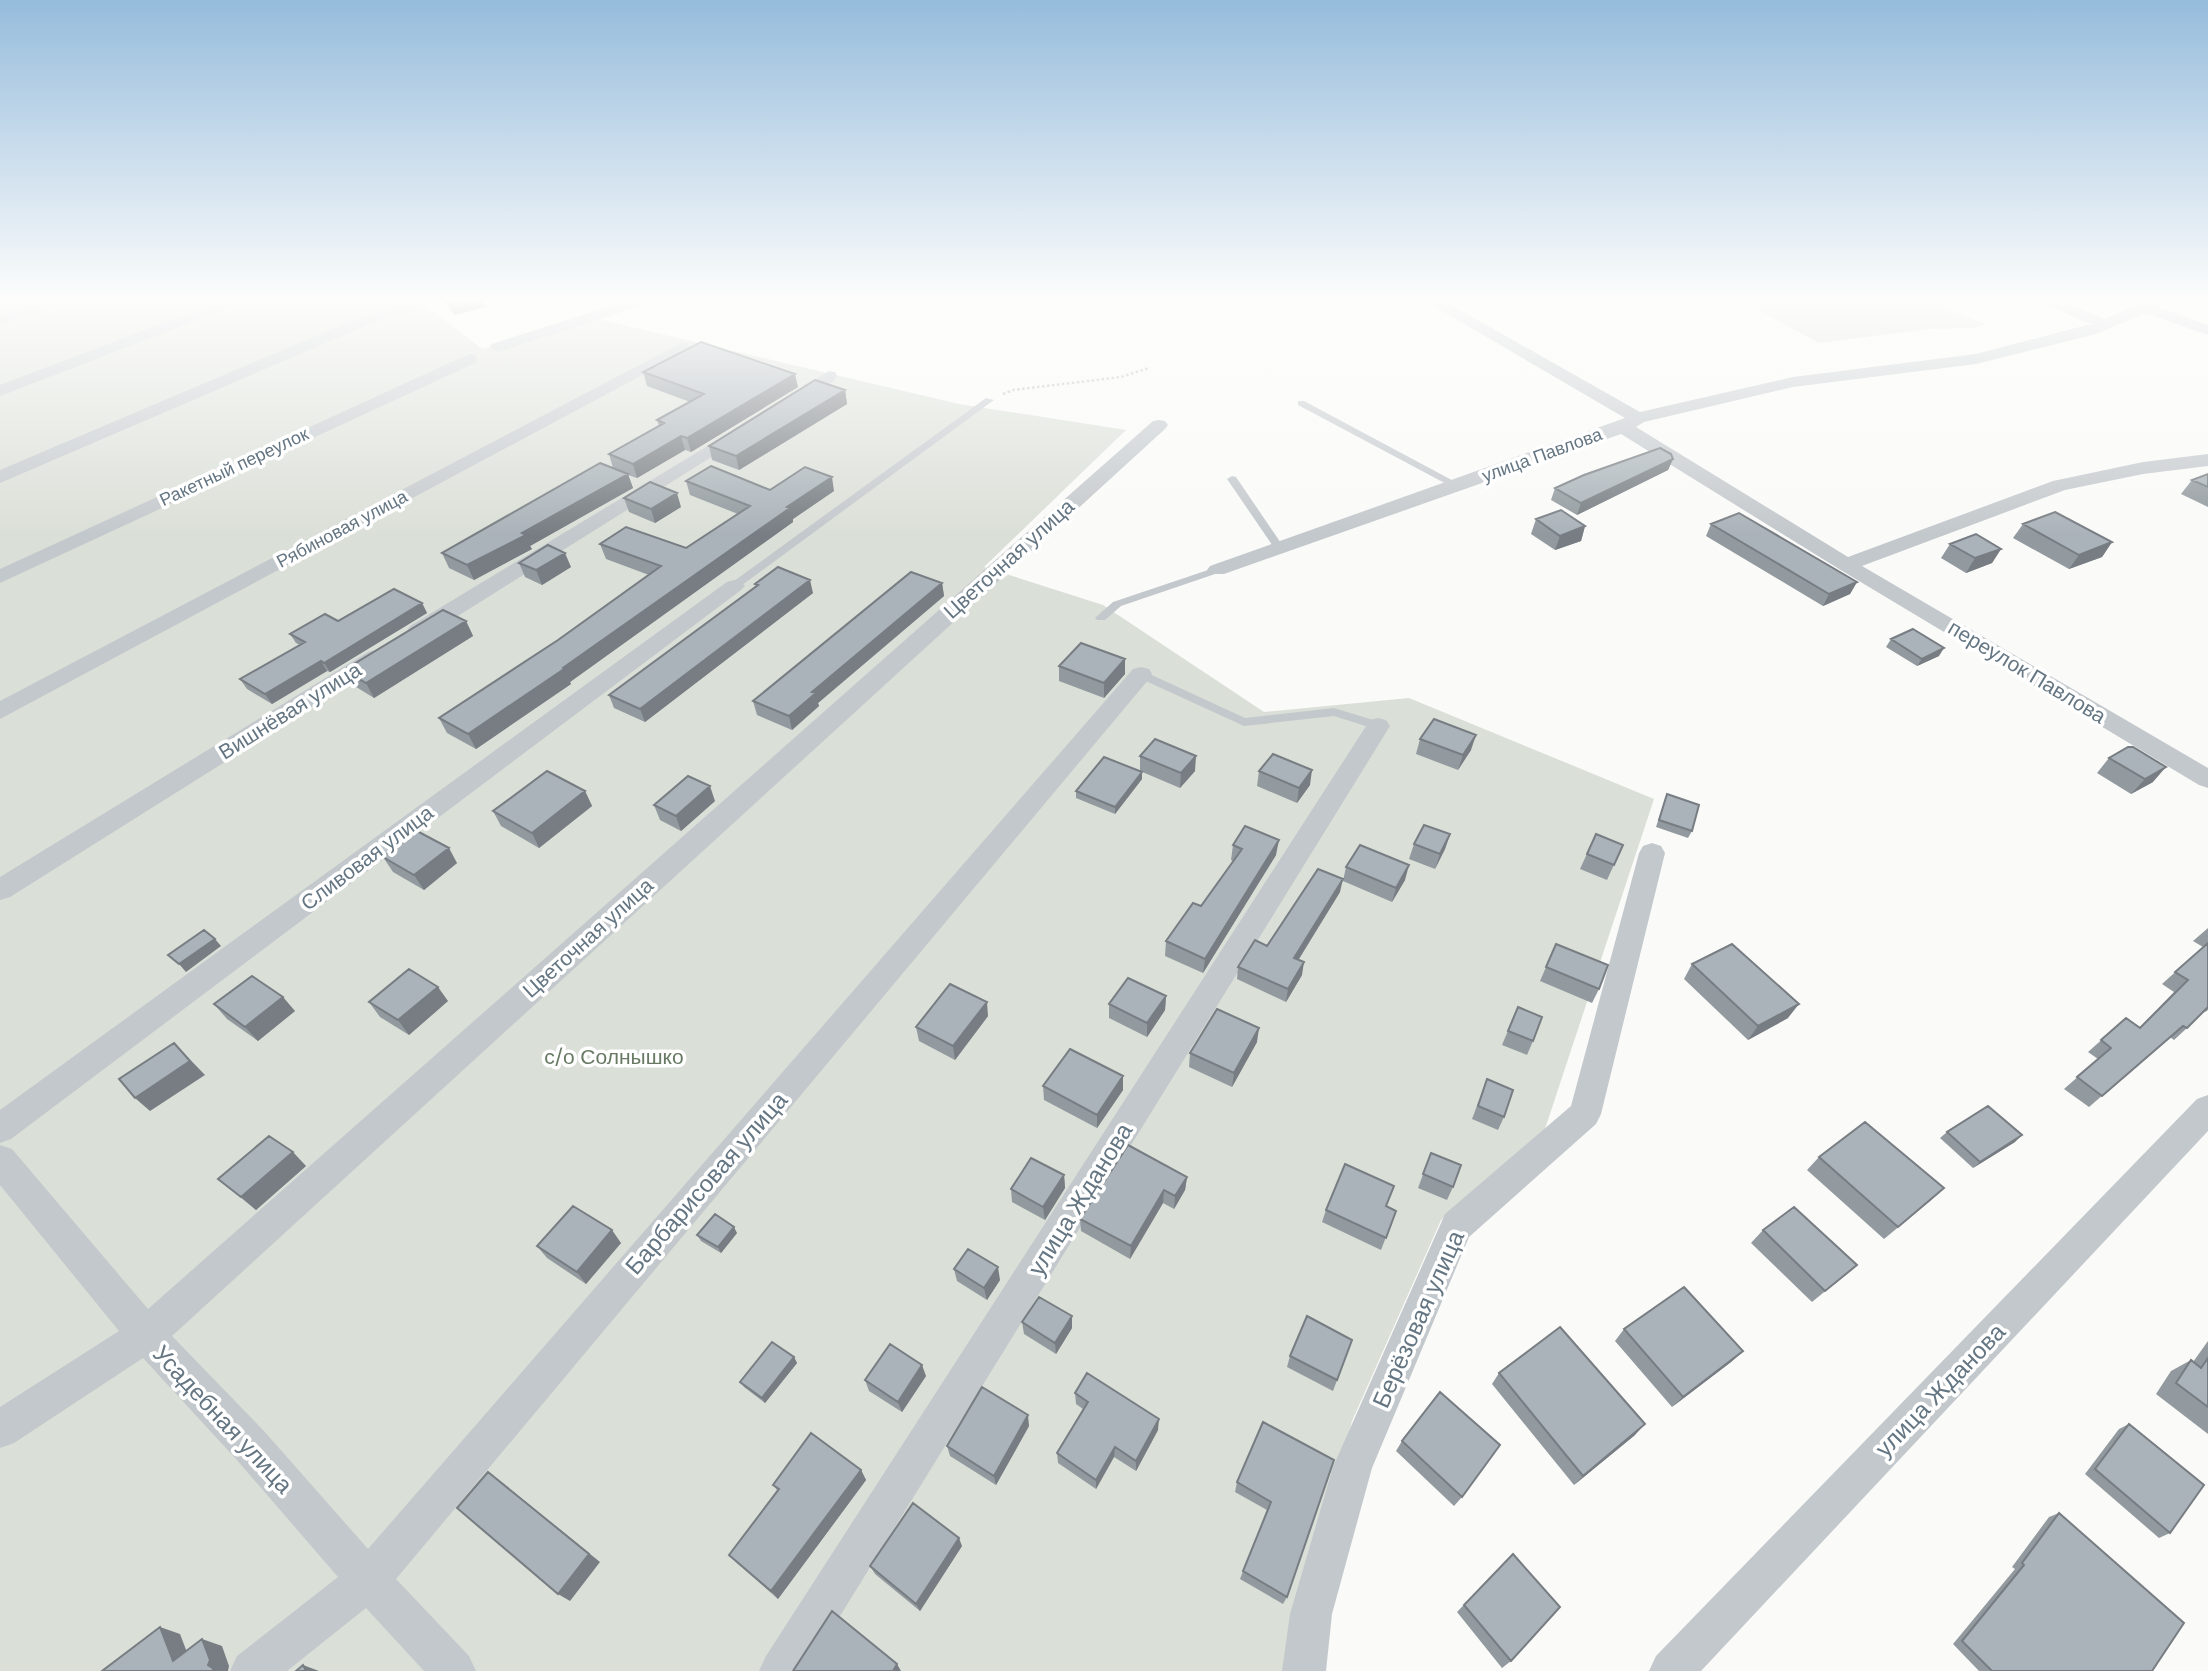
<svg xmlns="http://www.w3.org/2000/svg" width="2208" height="1671" viewBox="0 0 2208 1671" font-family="'DM Sans',sans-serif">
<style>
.green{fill:#dadfd7}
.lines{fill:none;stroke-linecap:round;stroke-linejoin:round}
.path{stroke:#bbbfc2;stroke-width:2.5;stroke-dasharray:2.5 2.5;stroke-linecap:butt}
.lane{fill:#c3c8cc;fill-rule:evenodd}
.street{fill:#c3c8cc;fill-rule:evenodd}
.wall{fill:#929a9f}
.shaded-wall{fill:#777d82}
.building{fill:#aab3b9;stroke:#777d82;stroke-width:2}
.labels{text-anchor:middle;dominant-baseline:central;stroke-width:7;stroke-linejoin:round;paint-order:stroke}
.far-street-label{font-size:18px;fill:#657683;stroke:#fff}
.street-label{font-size:21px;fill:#657683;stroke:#fff}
.park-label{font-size:21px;fill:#687a64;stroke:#fff}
.near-street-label{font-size:24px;fill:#657683;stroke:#fff}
</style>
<rect width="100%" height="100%" fill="#fafaf8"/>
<path class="green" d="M0,301h420l62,48 115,-30 362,85 167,26 -142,137 119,38 161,107 145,-14 245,101 -111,336 -102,85 -89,201 -70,250h-1282z
M1742,301h185l59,23 -11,4 -47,1 -109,14z"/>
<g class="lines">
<path class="path" d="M1003,394l10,-4 108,-13 28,-9"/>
<path class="lane" d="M986,398l8,2 -256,188h-8v-4z
M1298,401h6l159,85 -9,2 -156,-83z
M1232,476l4,1 49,72 -1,2 -4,1 -5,-3 -48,-70z
M1217,567l4,1v4l-100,34 -16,14h-8l-2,-2 18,-16z
M1141,670l104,48 89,-10 49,15 1,3 -6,4 -44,-14 -90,10 -107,-49 -2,-3 2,-3z"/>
<path class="street" d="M42,301h22l-3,3 -61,21v-10z
M221,301h21l-3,3 -239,92v-11z
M626,301h23l-3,3 -142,46 -6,2 -8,-5 2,-3z
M1425,301h19l196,111 153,-35 183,-23 115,-30 -48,-20 -3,-3h21l44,18 41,-18h20l-8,6 50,18v10l-63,-22 -49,21 -120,30 -183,23 -149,35 -8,5 212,130 205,-76 90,-19 65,-8v12l-65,8 -78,16 -203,76 346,202v20l-9,-3 -360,-216 -218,-135 -397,140h-14l-3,-4 3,-4 415,-148z
M409,303l8,5 -3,3 -44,13 -370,159v-13l358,-152z
M683,342l6,2 2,3 -2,3 -689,369v-18z
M469,354l6,1 2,4 -2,4 -475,220v-14z
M829,371l6,1 2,4 -2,4 -39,25 -6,1 -9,-5z
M1159,420l6,1 3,4 -3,4 -993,907 92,95 104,118 765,-880 8,-2 8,2 3,5 -3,5 -753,900 73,77 7,15h-52l-58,-63 -79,63h-57l7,-15 101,-79 -102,-118 -93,-101 -129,85 -14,5v-41l119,-76 -119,-146v-40l12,4 136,160 1005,-888z
M739,427l9,5 -3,4 -319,200h-16l-3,-5 3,-5z
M734,580l7,2 4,4 -4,4 -730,549 -11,4v-33l727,-528z
M376,650l8,2 3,5 -3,5 -374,235 -10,3v-23l368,-225z
M1378,718l8,2 4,6 -584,945h-47l7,-15 604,-936z
M1652,843l9,3 4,7 -64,261 -5,10 -127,113 -97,231 -40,146 -6,57h-44l8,-57 43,-147 112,-253 126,-108 68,-253 4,-7z
M2208,1095v36l-507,540h-52l7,-15 541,-557z"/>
</g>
<path class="wall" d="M444,301h39l2,6 -31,8z
M1998,301h20l-12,3z
M643,372l155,15 -107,65 -6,-2 -48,28 -9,-3 5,13 -103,58 2,3 -58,31 -25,-12 -7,-15 171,-85 -4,-14 50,-28 -2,-6 33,-18 -43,-16z
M845,390l2,14 -108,66 -27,-10 -3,-14z
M1673,459l-5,11 -91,45 -26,-15 4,-12z
M2208,474v33l-27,-13 11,-14z
M686,481l84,9 64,1 -41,28v3l-223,160 1,2 -95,65 -29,-16 -8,-15 119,-78 91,-65 -43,-16 -6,-15 86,4 52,-34 -48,-19z
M624,498l57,9 -26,16 -26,-11z
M1536,519l49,7 -4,15 -26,9 -24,-16z
M1711,524l146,58 -7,12 -27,12 -117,-70z
M2023,524l89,18 -10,15 -33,12 -56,-31z
M1950,544l51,5 -9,14 -26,10 -25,-15z
M519,563l52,4 -29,18 -17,-8z
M942,583l2,13 -126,107 1,3 -27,24 -35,-15 -4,-14z
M755,584l58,9 -168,129 -31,-14 -5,-13 146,-108z
M422,603l5,10 -97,59 -3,-1 -55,33 -25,-15 -7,-10 60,-34 -4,-2 -6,-9 48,-13z
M466,621l7,15 -99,62 -21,-13 -9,-15z
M1891,639l48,17 -22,10 -31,-19z
M1125,659v15l-21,24 -45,-17v-15z
M1420,739l51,11 -13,20 -42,-16z
M1140,756l55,15 -15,17 -40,-17z
M2109,758l44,24 -22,12 -34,-21z
M1259,771l51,14 -13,18 -40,-17z
M1142,772v7l-27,35 -39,-16v-7z
M585,791l7,15 -53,42 -38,-22 -8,-15z
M1667,794l25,37 -4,7 -32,-11 8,-25z
M715,801l-34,30 -21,-11 -6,-15z
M1450,834l-5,15 -10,20 -26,-10 5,-15z
M1596,834l27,11 -16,35 -27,-11z
M1233,845l43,10 -73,118 -38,-17 1,-15 35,-35 32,-45 -2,-1z
M383,857l74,6 -33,27 -31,-18z
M1346,867l59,13 -13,22 -49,-21z
M1340,892l-41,67 3,16 -16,27 -49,-23 1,-12z
M2208,928v82l-3,2 -1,-1 -17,17 -13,12 -4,-3 -81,70 -25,-18 34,-30 -10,-7 38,-34 14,9 34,-35 -12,-8 41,-37 -10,-6z
M1556,944l43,45 -7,14 -52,-22z
M1692,964l96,54 -40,22 -64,-61z
M1166,996l-1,14 -18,27 -38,-19v-14z
M448,1001l-39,34 -29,-18 -11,-15z
M214,1004l81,7 -37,30 -31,-22z
M1518,1007l15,34 -6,14 -25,-10z
M988,1016l-33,44 -36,-19 -3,-14z
M1257,1042l-25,45 -43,-20 1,-14z
M1123,1076v14l-26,38 -53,-28 -1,-14z
M1487,1079l17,38 -6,13 -26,-11z
M1947,1132l68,10 -42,26 -33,-30z
M1431,1153l22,34 -6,13 -29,-12z
M1819,1157l125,31 -60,51 -77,-69z
M306,1166l-50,44 -38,-31z
M1064,1175l1,13 -20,32 -33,-18 -1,-13z
M1187,1177l-2,13 -11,19 -11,-6 -33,56 -49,-28 -1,-12z
M1386,1206l10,5 -15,39 -59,-28 4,-12z
M1763,1230l94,35 -45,37 -61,-59z
M737,1233l-16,20 -20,-12 -4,-6z
M621,1243l-35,41 -39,-26 -10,-12z
M954,1269l46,11 -13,20 -30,-19z
M1022,1322l50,6 -16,26 -32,-20z
M1624,1329l119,22 -12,11 -59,45 -57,-66z
M1352,1340l-19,51 -46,-24 3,-11z
M2208,1341v93l-52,-40 15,-23 20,-11 2,2z
M794,1357l3,6 -32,40 -21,-16 -4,-5z
M1499,1373l136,62 -61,50 -82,-101z
M926,1376l-24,36 -33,-21 -4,-11z
M1075,1393l83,37 -22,41 -22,-14 -18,32 -38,-26 -1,-10 26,-44 -7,-5z
M1263,1422l24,175 -4,7 -43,-25 27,-69 -32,-18 2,-10z
M2129,1424l41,109 -11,5 -74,-64 34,-45z
M1029,1426l-33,59 -46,-29 -3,-10z
M1402,1441l60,56 -8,9 -58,-55z
M861,1470l5,10 -88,119 -41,-36 -8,-8 48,-65 -4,-5z
M2059,1513l93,158h-173l-26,-27 62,-75 -3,-2 37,-50z
M962,1546l-42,65 -45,-37 -5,-8z
M1505,1562l6,99 -9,7 -45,-56z"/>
<path class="shaded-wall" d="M453,301h30l2,6 -31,8 -5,-13z
M2008,301h10l-12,3z
M795,374l3,13 -107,65 -4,-14z
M845,390l2,14 -108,66 -3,-14z
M681,436l4,14 -48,28 -4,-14z
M1673,459l-5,11 -91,45 4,-12z
M628,474l5,14 -103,58 2,3 -58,31 -7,-15 55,-32z
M832,477l2,14 -41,28v3l-223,160 1,2 -95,65 -8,-15 319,-227z
M677,493l4,14 -26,16 -4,-14z
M1585,526l-4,15 -26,9 5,-14z
M2112,542l-10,15 -33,12 10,-14z
M2001,549l-9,14 -26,10 9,-15z
M565,553l6,14 -29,18 -6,-15z
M810,580l3,13 -168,129 -5,-13z
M1857,582l-7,12 -27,12 6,-12z
M942,583l2,13 -126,107 1,3 -27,24 -3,-14 23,-24z
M422,603l5,10 -97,59 -6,-9z
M466,621l7,15 -99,62 -8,-15z
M1944,648l-5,8 -22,10 5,-7z
M1125,659v15l-21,24v-15z
M321,661l6,10 -55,33 -7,-10z
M1476,735l-5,15 -13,20 5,-15z
M1196,756l-1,15 -15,17 1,-15z
M2166,767l-13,15 -22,12 14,-15z
M1312,770l-2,15 -13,18 2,-15z
M1142,772v7l-27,35v-7z
M710,786l5,15 -34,30 -5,-15z
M585,791l7,15 -53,42 -7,-15z
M1450,834l-5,15 -10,20 5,-15z
M1279,840l-3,15 -73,118 2,-14z
M449,848l8,15 -33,27 -10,-15z
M1409,865l-4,15 -13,22 4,-14z
M1343,879l-3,13 -48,78 2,-12z
M215,939l6,7 -35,26 -7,-8z
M1304,962l-2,13 -16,27 2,-13z
M438,987l10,14 -39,34 -11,-15z
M1166,996l-1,14 -18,27v-14z
M283,997l12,14 -37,30 -13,-14z
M987,1002l1,14 -33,44 -2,-14z
M1799,1004l-11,14 -40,22 10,-14z
M1259,1028l-2,14 -25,45 2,-14z
M174,1043l31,32 -55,36 -15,-13z
M1123,1076v14l-26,38v-13z
M2022,1135l-7,7 -42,26 7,-6z
M293,1152l13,14 -50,44 -15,-13z
M1064,1175l1,13 -20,32 -2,-13z
M1187,1177l-2,13 -11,19 1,-13z
M1944,1188l-14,13 -46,38 14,-12z
M1164,1190l-1,13 -33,56 1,-13z
M734,1227l3,6 -16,20 -3,-6z
M612,1230l9,13 -35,41 -9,-12z
M998,1267l2,13 -13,20 -3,-12z
M1072,1316v12l-16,26 -1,-11z
M1743,1351l-12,11 -59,45 11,-10z
M794,1357l3,6 -32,40 -3,-5z
M922,1365l4,11 -24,36 -4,-10z
M1028,1415l1,11 -33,59 -2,-9z
M1159,1419l-1,11 -22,41v-10z
M1645,1424l-10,11 -61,50 9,-9z
M1115,1447l-1,10 -18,32v-9z
M861,1470l5,10 -88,119 -7,-8z
M501,1482l99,80 -30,39 -12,-7z
M959,1538l3,8 -42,65 -4,-7z
M160,1627l20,7 13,34 -20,-7z
M202,1639l20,7 7,20 -1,5h-16l-4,-6z
M897,1664l4,7h-8z
M303,1665l16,6h-13z"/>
<path class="building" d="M701,342l94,32 -108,64 -6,-2 -48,28 -24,-10 55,-31 -7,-3 47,-26 -61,-22z
M815,380l30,10 -109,66 -27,-10z
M1660,448l11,6 2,5 -92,44 -26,-15 29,-13z
M600,463l28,11 -106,59 4,2 -59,30 -25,-12z
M711,466l59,24 35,-23 27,10 -45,30 3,1 -227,160 1,1 -96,65 -29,-16 119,-78 103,-74 -61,-22 26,-17 60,21 64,-42 -64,-25z
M2208,474v13l-16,-7z
M650,482l27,11 -26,16 -27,-11z
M1561,510l24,16 -25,10 -24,-17z
M2055,512l57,30 -33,13 -56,-31z
M1739,513l118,69 -28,12 -118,-70z
M1976,534l25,15 -26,9 -25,-14z
M548,545l17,8 -29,17 -17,-7z
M778,567l32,13 -170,129 -31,-14 149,-110 -3,-1z
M911,572l31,11 -130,109 4,1 -27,23 -36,-15z
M394,589l28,14 -98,60 -3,-2 -56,33 -25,-15 65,-37 -15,-8 35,-20 13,7z
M443,610l23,11 -100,62 -22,-13z
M1913,629l31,19 -22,11 -31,-20z
M1081,643l44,16 -21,24 -45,-17z
M1434,719l42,16 -13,20 -43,-16z
M1155,739l41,17 -15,17 -41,-17z
M2128,747h5l33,20 -21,12 -36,-21z
M1273,754l39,16 -13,18 -40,-17z
M1104,757l38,15 -27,35 -39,-16z
M547,771l38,20 -53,42 -39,-22z
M688,776l22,10 -34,30 -22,-11z
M1667,794l32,11 -7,26 -33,-11z
M1424,825l26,9 -10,20 -26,-10z
M1245,826l34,14 -74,119 -39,-18 27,-38 8,3 41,-57 -9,-4z
M417,831l32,17 -35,27 -31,-18z
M1596,834l27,11 -9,20 -27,-11z
M1360,845l49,20 -13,23 -50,-21z
M1318,869l25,10 -49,79 10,4 -16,27 -50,-22 17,-27 12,6z
M204,930l11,9 -36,25 -11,-9z
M2208,943v64l-21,21 -4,-2 -81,70 -25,-19 34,-29 -10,-8 25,-22 14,10 48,-48 -13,-8z
M1556,944l52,21 -9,24 -53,-22z
M1732,944l67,60 -41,22 -66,-62z
M409,969l29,18 -40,33 -29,-18z
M252,976l31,21 -38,30 -31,-23z
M1128,978l38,18 -19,27 -38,-19z
M950,984l37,18 -34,44 -37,-19z
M1518,1007l24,10 -9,24 -25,-10z
M1217,1009l42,19 -25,45 -44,-20z
M174,1043l16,18 -55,37 -16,-19z
M1070,1049l53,27 -26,39 -54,-29z
M1487,1079l26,11 -9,27 -26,-11z
M1988,1106l34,29 -42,27 -33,-30z
M1865,1122l79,66 -46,39 -79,-70z
M269,1136l24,16 -52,45 -23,-18z
M1128,1145l59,32 -12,19 -11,-6 -33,56 -51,-27z
M1431,1153l30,12 -8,22 -30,-13z
M1031,1158l33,17 -21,32 -32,-18z
M1345,1164l49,22 -8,20 10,5 -10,27 -60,-28z
M573,1206l39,24 -35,42 -40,-26z
M1794,1207l63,58 -32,26 -62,-61z
M715,1214l19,13 -16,20 -21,-12z
M968,1249l30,18 -14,21 -30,-19z
M1684,1287l59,64 -60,46 -59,-68z
M1039,1297l33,19 -17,27 -33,-21z
M1307,1316l45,24 -15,40 -47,-24z
M1560,1327l85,97 -62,52 -84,-103z
M772,1342l22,15 -32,41 -22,-16z
M890,1344l32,21 -24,37 -33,-22z
M2208,1358v49l-32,-24 15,-23 10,8z
M1087,1373l72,46 -23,42 -21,-14 -19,33 -39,-27 31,-51 -13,-9z
M982,1387l46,28 -34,61 -47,-30z
M1440,1392l60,53 -38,52 -60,-56z
M1263,1422l71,38 -47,137 -44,-26 28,-69 -34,-20z
M2129,1424l75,61 -34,48 -75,-64z
M811,1433l50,37 -90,121 -42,-36 50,-66 -6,-4z
M488,1472l101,82 -31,40 -101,-86z
M913,1503l46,35 -43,66 -46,-38z
M2059,1513l125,110 -32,48h-160l-30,-30 62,-76 -2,-2z
M1513,1554l47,53 -49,54 -47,-56z
M832,1611l65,53 -4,7h-100z
M160,1627l13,34 29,-22 8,21 -2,5 6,4 -2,2h-110z
M303,1665l3,6h-10z"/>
<linearGradient id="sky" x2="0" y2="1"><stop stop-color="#96bcdc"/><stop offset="0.56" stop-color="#fdfdfc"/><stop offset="1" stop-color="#fdfdfc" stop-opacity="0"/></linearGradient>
<rect width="2208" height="535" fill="url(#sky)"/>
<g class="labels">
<g class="far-street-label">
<text transform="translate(1542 455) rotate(-20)">улица Павлова</text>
<text transform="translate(234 467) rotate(-25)">Ракетный переулок</text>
<text transform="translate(342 529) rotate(-28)">Рябиновая улица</text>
</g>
<g class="street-label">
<text transform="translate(1009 559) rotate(-42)">Цветочная улица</text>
<text transform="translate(2027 672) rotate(31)">переулок Павлова</text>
<text transform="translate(290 711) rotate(-32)">Вишнёвая улица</text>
<text transform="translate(367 858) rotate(-37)">Сливовая улица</text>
<text transform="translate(588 938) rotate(-42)">Цветочная улица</text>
</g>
<g class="park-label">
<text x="614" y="1057">с/о Солнышко</text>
</g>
<g class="near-street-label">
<text transform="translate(706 1183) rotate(-49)">Барбарисовая улица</text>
<text transform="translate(1080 1199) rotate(-58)">улица Жданова</text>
<text transform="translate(1418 1319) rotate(-66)">Берёзовая улица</text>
<text transform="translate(1940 1390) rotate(-46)">улица Жданова</text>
<text transform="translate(223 1419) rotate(47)">Усадебная улица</text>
</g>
</g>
</svg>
